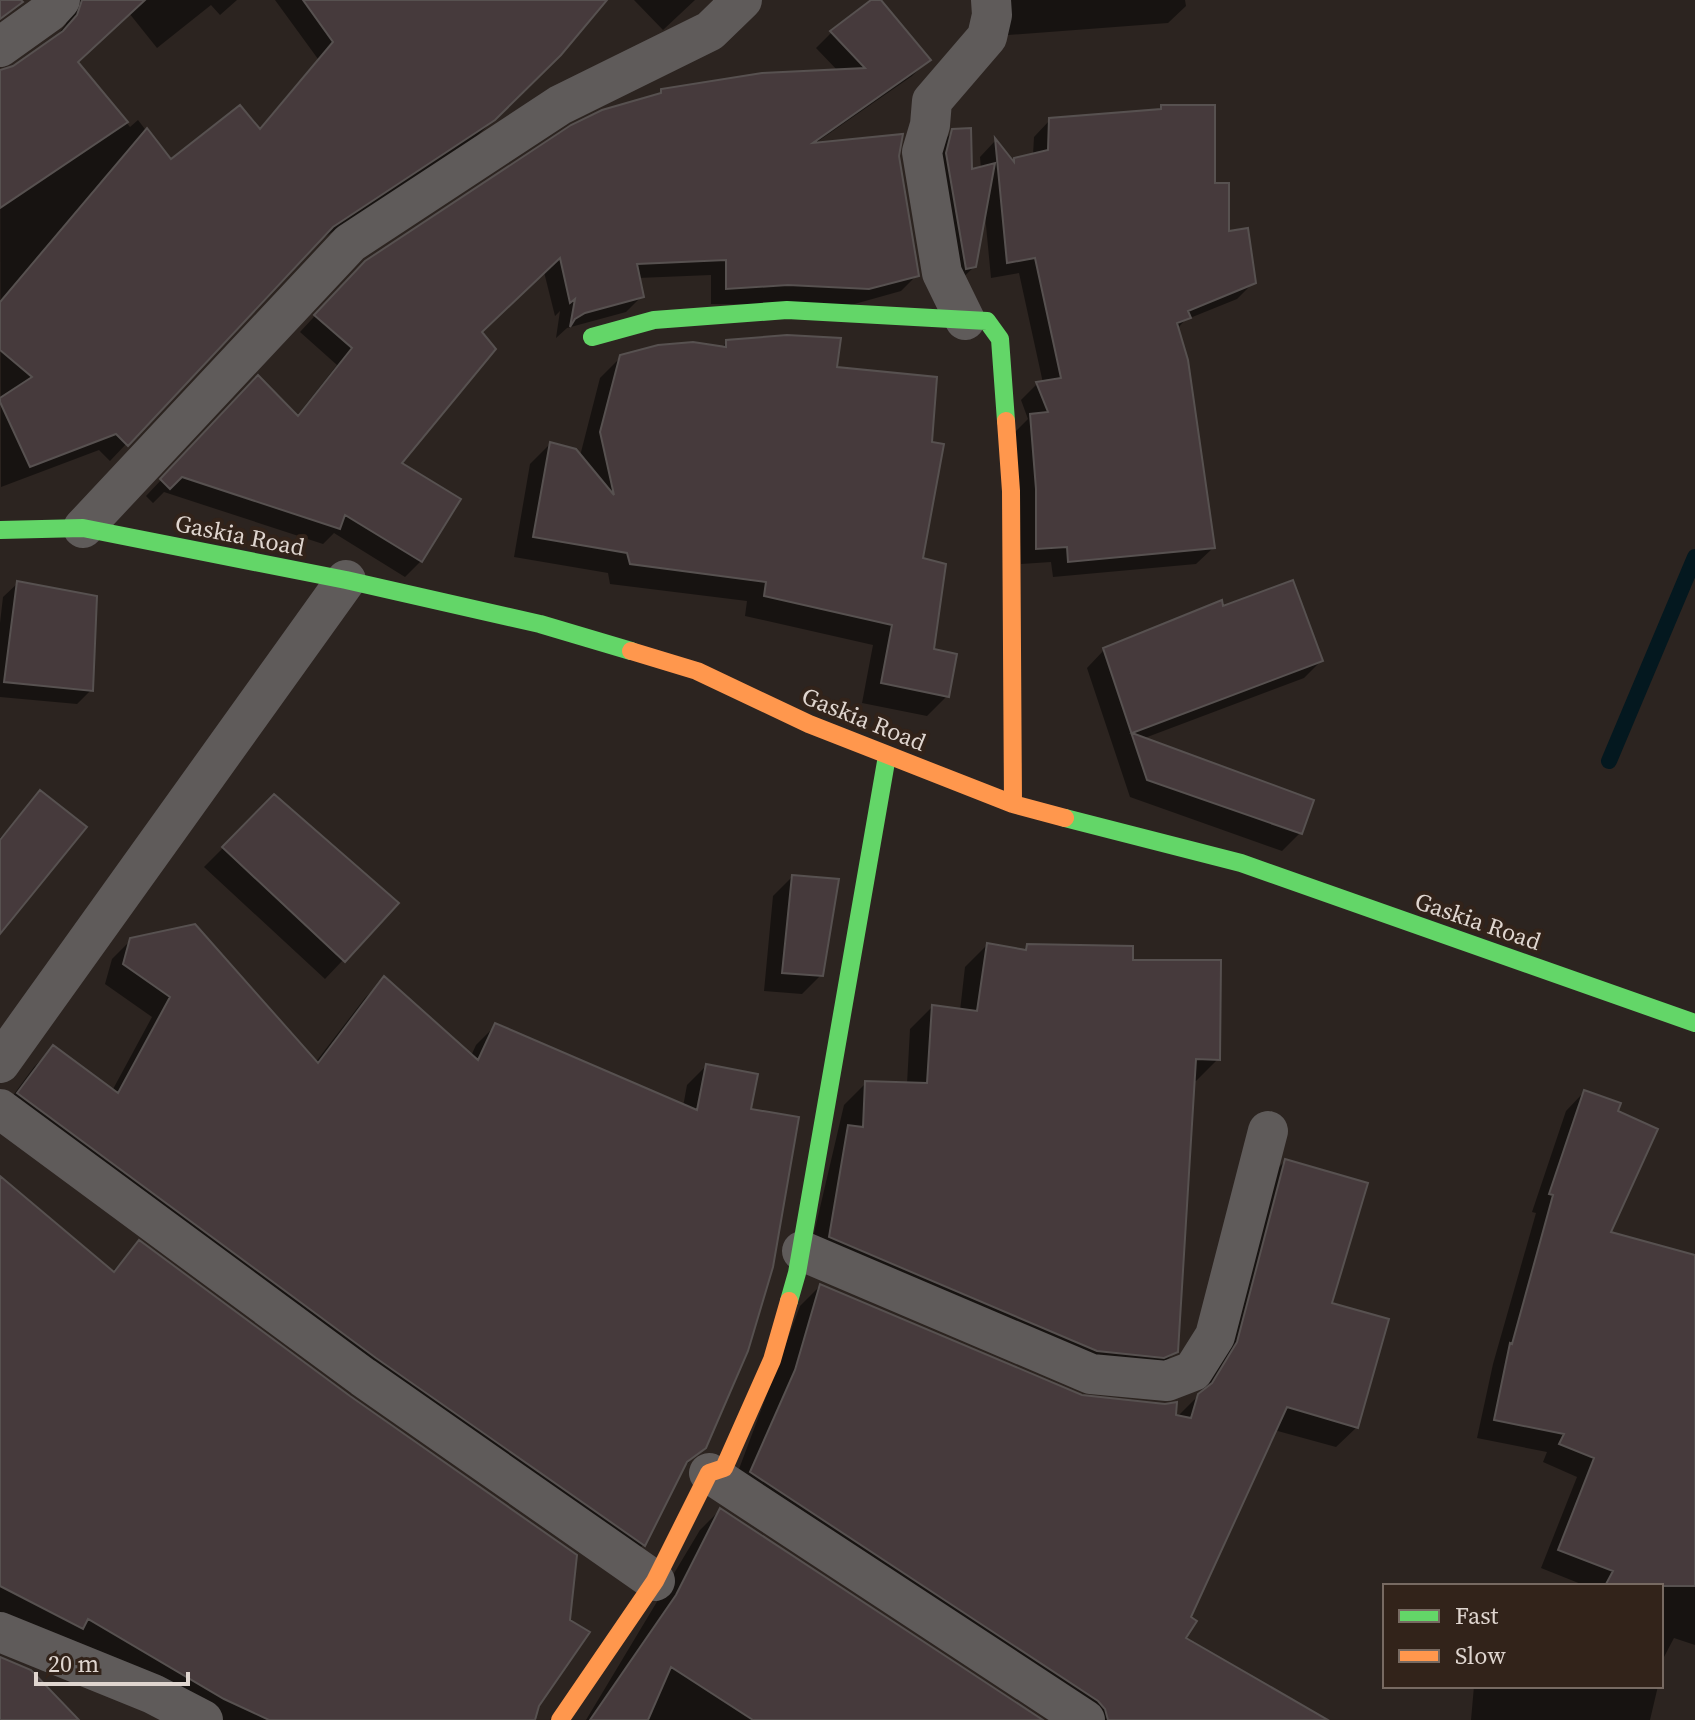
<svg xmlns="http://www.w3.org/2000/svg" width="1695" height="1720" viewBox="0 0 1695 1720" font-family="'Source Serif 4',serif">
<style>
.shadow{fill:#0007}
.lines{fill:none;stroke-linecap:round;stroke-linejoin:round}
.stream{stroke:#04181f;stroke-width:16}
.building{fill:#463a3c;stroke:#575150;stroke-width:2}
.street{stroke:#5f5b5a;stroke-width:40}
.fast{stroke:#63d668;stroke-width:18}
.slow{stroke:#ff974d;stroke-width:18}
.labels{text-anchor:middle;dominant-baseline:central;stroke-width:8;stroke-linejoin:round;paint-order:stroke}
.street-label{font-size:24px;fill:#dfd5cf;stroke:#32231a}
</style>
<rect width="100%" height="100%" fill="#2c2420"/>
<path class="shadow" d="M60,0h177l-17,15 -9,-10 -54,43 -28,-35 -53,49 54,65 8,-7 32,42 88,-32 60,-71 -43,-59h329l-44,54 -84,83 -159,105 -207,219 -11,-11 -98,37 -1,-416 14,-3 41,-30 11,-14v-13z
M634,0h61l-32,30z
M874,0h5l49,60 -16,16 -98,68 83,12 20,119 -16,16 -50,14 -140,-1v-29l-73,3 4,18 -16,16 -59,16 -11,10 4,-27 -5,5 -11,-44 -64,60 -81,131 22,98 -16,16 -71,-44 -11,11 -159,-52 -11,11 -7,-7 96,-102 54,23 41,-52 -37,-33 49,-53 306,-182 7,-6 176,-20 -22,-23 15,-15z
M1007,0h178l1,6 -18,17 -160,12z
M1162,107l51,78 14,48 27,49 -17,17 -52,21 -8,9 36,219 -17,16 -143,13 -2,-15 -30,2 -6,-132 13,-13 -7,-19 16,-16 6,-1 -24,-110 -28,5 -6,-63 -10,51 -20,19 -21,-134 19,-20 17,41 11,-3 -1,-12 15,-16 17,22 21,-8 1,-18 16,-17 108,-9z
M727,342l108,27 86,191 11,90 15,46 -20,20 -65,-13 11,-58 -128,-29 2,-15 -137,-17 -2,-11 -94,-16 16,-93 20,-20 30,12 20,-78 21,-21 100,-9z
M18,583l73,107 -14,14 -77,-7v-74l3,-26z
M1222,609l99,52 -17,17 -162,61 169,62 -11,32 -18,18 -152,-54 -43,-129 17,-18z
M40,793l-40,138v-93z
M274,797l69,163 -18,19 -121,-112z
M792,877l29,98 -19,19 -38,-3 9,-95z
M131,940l184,123 50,-65 19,-19 87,77 5,-11 19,-19 188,81 4,-22 19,-19 43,45 -45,336 -20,20 -41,78 -19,18 -624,-450 34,-46 19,-19 59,43 40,-74 -47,-33 7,-25z
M987,945l35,6 5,-5 104,16 87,97 -22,22h-3l-17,270 -23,23 -345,-115 36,-154 22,-22 41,1 3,-55 22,-22 28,4 5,-44z
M1584,1092l32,20 -7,122 86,23v388l-21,-7 -10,19 -3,13v-84h-75l-45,-18 36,-91 -34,-15 4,-10 -70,-14 16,-74 43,-151 -4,-1 34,-101z
M1285,1161l45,143 27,123 -21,20 -62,-17 -85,188 -6,20 98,82h-205l-346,-227 70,-187 20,-20 262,111 95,20 21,-21 19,-31 48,-184z
M0,1179l111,94 28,-30 399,462 -4,15h-324l-210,-103z
M720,1510l319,210h-453l114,-190z
M1474,1686h184l-8,34h-179z"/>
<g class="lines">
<path class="stream" d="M1609,761l86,-204"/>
</g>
<path class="building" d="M0,0h21l2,2 -23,17z
M82,0h63l-67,62 50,60 -128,86v-138l13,-4 50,-35 14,-16z
M303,0h304l-46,55 -66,65 -162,107 -205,219 -12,-12 -86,33 -30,-65v-4l32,-21 -32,-27v-48l147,-174 24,31 69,-54 20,24 73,-87z
M871,0h10l50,60 -118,83 90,-9 -4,22 20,120 -50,13 -81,-4 -62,4v-29l-89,4 7,33 -59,16 -10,6 -5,8 5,-28 -5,4 -10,-45 -78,74 14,17 -94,114 59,36 -39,63 -77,-47 -5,14 -158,-52 -12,12 -10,-10 98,-104 40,41 54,-68 -38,-33 51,-54 206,-136 31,-15 59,-17v-4l101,-16 103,-5 -35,-37z
M1161,105h54v78h14v48l19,-3 8,55 -68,28 3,7 -14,5 11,37 27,188 -147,14 -1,-15 -31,2v-60l-6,-75 18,-2 -12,-30 25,-4 -26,-120 -28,5 -12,-125 19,24v-4l34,-8 1,-32 112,-9z
M971,128l1,41 23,-6 -19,104 -10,2 -20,-116 6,-24z
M787,335l54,3 -4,29 100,10 -5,65 12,2 -21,114 23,6 -12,85 23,5 -8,43 -68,-14 11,-58 -128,-29 2,-14 -136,-18 -3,-11 -94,-16 17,-95 26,7 38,46 -14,-63 20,-77 38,-10 35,-3 33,5v-7z
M1293,580l30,81 -191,72 182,67 -12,34 -155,-54 -44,-132 119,-48 1,6z
M17,581l80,15 -4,95 -89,-9z
M40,790l47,37 -87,107v-94z
M274,794l125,109 -54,59 -123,-115z
M792,875l47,4 -16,97 -41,-3z
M195,924l123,139 66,-87 94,84 17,-37 202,87 9,-46 52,10 -7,35 48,8 -26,150 -25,84 -42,97 -19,14 -42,84 -269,-188 -359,-265 36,-48 65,48 52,-96 -47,-33 7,-26z
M987,943l39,7 1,-6 106,2v14h88l-1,100 -24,-1 -18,293 -14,6 -67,-7 -268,-114 19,-112 15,2 2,-46 62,2 5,-78 45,6z
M1584,1090l37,13 -3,8 40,18 -47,103 84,23v331h-90l8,-15 -55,-21 36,-92 -35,-14 5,-10 -70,-14 16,-77 2,1 41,-149 -4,-1z
M1285,1159l83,24 -36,120 57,16 -31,109 -71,-21 -96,210 6,4 -11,17 142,82h-220l-3,-11 -7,-8 -348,-229 45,-102 25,-86 262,111 83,9 12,-2 -1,13 15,3 7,-24 14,-11 25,-41z
M0,1176l114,96 25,-32 211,156 227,159 -7,65 20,12 -51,74 -4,14h-266l-45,-21 -136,-80 -5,10 -83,-43z
M720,1508l323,212h-290l-82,-53 -23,53h-58l86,-125z
M0,1657l31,13 48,50h-79z"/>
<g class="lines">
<path class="street" d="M0,47l49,-35 11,-12
M965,320l-23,-47 -20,-121 8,-27 2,-24 55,-64 5,-22 -1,-15
M83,528l267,-285 210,-138 150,-74 32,-31
M0,1063l346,-483
M0,1109l363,268 292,204
M802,1251l289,123 76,7 26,-10 22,-35 53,-205
M709,1473l376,247
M0,1632l153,62 50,26"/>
<path class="fast" d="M592,337l62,-17 133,-10 200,11 13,18 6,82
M0,530l83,-2 263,52 194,44 91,27
M1065,818l176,45 454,160
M789,1301l8,-28 90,-517"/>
<path class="slow" d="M1006,421l5,70 2,313
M631,651l66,20 112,53 204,80 52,14
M560,1720l95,-139 54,-108 15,-5 48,-108 17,-59"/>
</g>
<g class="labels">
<g class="street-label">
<text transform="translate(240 535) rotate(11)">Gaskia Road</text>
<text transform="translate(864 719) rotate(22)">Gaskia Road</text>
<text transform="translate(1478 921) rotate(19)">Gaskia Road</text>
</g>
</g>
<rect x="1383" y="1584" width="280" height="104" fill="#32231a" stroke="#776a62" stroke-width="2"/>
<rect x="1399" y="1610" width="40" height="12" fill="#63d668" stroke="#776a62" stroke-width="2"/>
<text x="1455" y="1624" font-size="24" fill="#dfd5cf">Fast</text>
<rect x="1399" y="1650" width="40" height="12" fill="#ff974d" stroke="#776a62" stroke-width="2"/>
<text x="1455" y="1664" font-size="24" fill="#dfd5cf">Slow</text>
<path d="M36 1672v12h152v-12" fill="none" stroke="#dfd5cf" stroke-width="4"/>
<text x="48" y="1672" font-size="24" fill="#dfd5cf" stroke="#32231a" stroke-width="6" paint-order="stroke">20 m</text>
</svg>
